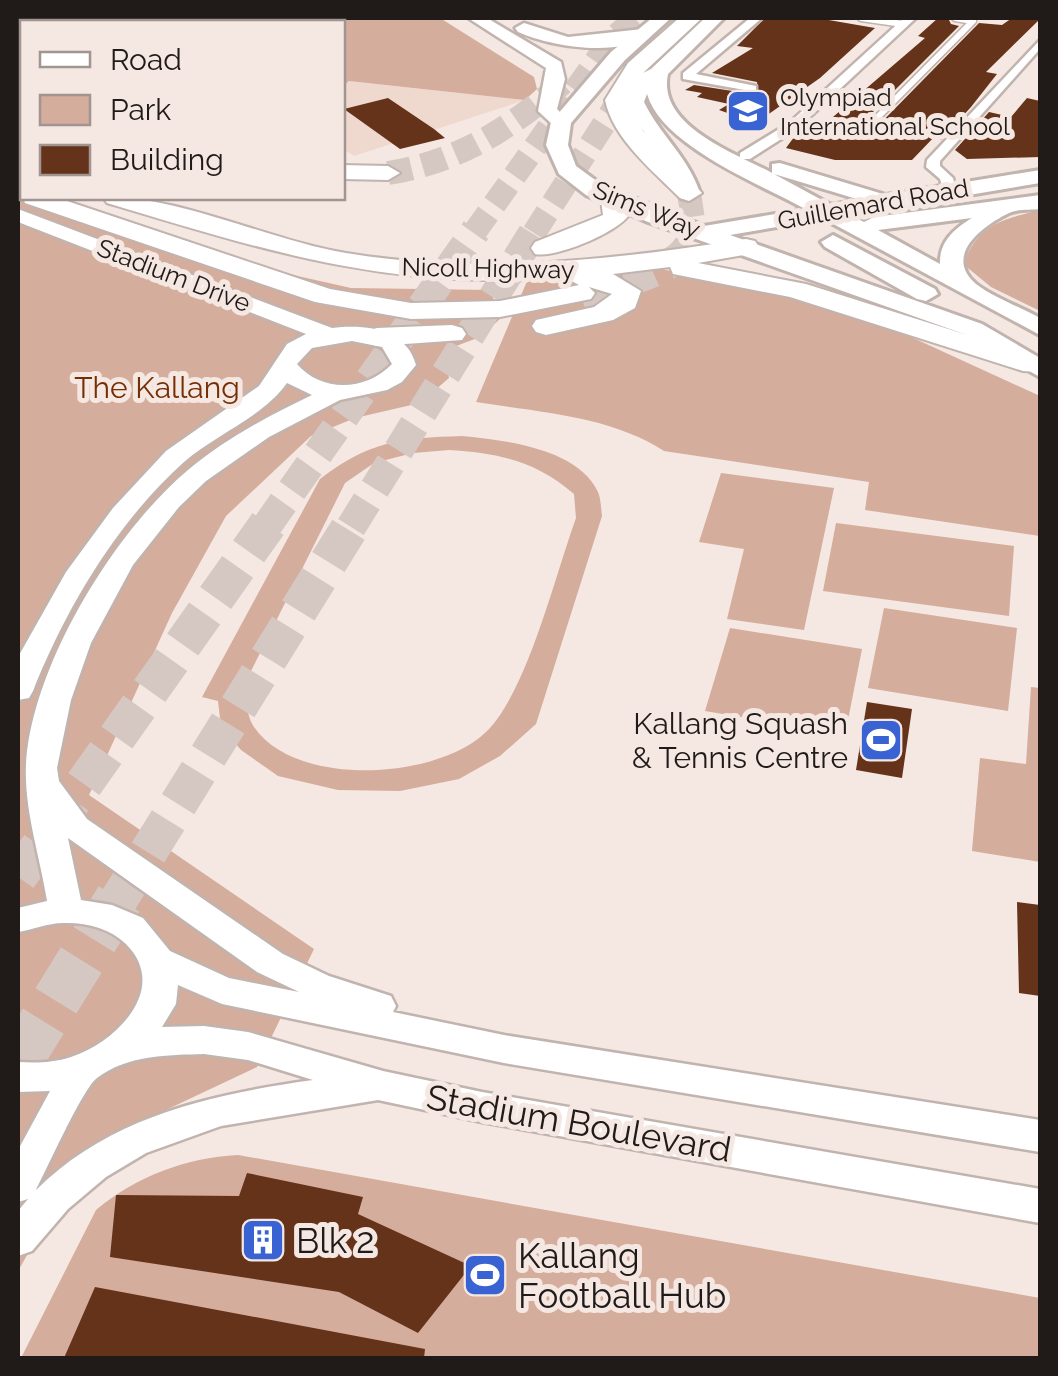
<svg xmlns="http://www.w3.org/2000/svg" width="1058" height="1376" viewBox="0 0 1058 1376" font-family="Raleway,sans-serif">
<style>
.built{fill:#efd9cf}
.green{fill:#d4ad9c;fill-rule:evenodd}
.building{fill:#65321a}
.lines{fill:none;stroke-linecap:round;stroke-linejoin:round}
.highway-tunnel-far3{stroke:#d5c8c3;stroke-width:24;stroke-dasharray:24 11;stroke-linecap:butt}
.highway-tunnel-far2{stroke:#d5c8c3;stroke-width:30;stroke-dasharray:30 15;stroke-linecap:butt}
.highway-tunnel-far1{stroke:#d5c8c3;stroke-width:38;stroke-dasharray:38 19;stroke-linecap:butt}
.highway-tunnel{stroke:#d5c8c3;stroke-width:48;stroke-dasharray:48 24;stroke-linecap:butt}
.lane-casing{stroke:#c1b3ad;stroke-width:9}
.street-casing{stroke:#c1b3ad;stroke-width:5}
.secondary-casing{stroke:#c1b3ad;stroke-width:5}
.primary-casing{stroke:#c1b3ad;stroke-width:6}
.highway-casing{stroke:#c1b3ad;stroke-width:4}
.lane{stroke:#fff;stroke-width:6}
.street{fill:#fff;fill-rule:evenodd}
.secondary{fill:#fff;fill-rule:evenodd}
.primary{fill:#fff;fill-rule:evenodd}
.highway{fill:#fff;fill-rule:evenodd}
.labels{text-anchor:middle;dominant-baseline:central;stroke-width:10;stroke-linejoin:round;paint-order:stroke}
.far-poi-label{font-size:25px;fill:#201b19;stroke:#f5e7e1;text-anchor:start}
.far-street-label{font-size:25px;fill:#201b19;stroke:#f5e7e1}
.park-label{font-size:30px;fill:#762f04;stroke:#f5e7e1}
.poi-label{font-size:30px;fill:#201b19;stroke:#f5e7e1;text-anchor:end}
.near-street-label{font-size:35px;fill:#201b19;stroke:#f5e7e1}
.near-poi-label{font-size:35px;fill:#201b19;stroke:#f5e7e1;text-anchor:start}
</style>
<rect width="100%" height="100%" fill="#f5e7e1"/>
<path class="built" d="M18,18h258l-3,4h-251v90l-4,-1z
M349,81l176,19 -171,56 -11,-7 -1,-63z"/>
<path class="green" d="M330,18h110l94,59 3,12 -12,11 -176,-19 -6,5 -1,-64h-15z
M18,192l4,6h13l165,56 151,34 139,2 11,28 -21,19 -37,14 6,27 -29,25 -65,15 -44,18 -85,80 -54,97 -83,182 225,154 -57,118 -106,50 -92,82 -41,72z
M1040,210v101l-49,-24 -28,-23c16,-40 37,-44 77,-54z
M635,264l204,40 201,92v140l-175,-26 4,-28 -205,-31c-53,-35 -126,-39 -188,-49l54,-128z
M462,436c41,4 116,12 136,56 3,7 3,17 4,24l-66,208 -36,32 -41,23 -59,12 -62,-1 -60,-14 -37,-26 -20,-23 -3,-26 -16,-4 118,-218c50,-38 80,-41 142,-43zM449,450c49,3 87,11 125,44l2,24c-21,58 -47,166 -86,210 -47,52 -194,61 -236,-1 -10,-15 -7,-34 -5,-52l96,-192 29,-20 39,-10z
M721,473l113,15 -30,142 -77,-11 17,-70 -45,-7z
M836,523l178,23 -5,70 -186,-25z
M884,608l133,20 -9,83 -140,-23z
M730,628l132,21 -17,86 -140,-24z
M1031,687l9,1v174l-68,-11 8,-93 46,6z
M238,1155l802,143v60h-1019l75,-148c41,-34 89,-52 142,-55z"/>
<path class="building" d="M765,18h52l58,10 -55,50 -64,45 -37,-13 10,-6 -32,-7 5,-4 -17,-3 9,-5 64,10 -1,-13 -45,-9 41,-25 -16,-2z
M938,18h10l3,6 8,2 -101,101 -32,-4 99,-85 -7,-2z
M1012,18l28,1 -54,53 11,2 -26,33 -30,33 -5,-5 -24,25h-77l-49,-12 11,-15 67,7 115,-117 23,2z
M388,98l46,31 11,9 -45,11 -56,-40z
M1027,98l13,3v56l-73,2 -12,-9 34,-38 22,5z
M867,702l45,7 -10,69 -46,-8z
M1017,902l23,3v91l-21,-3z
M247,1173l116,24 -5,17 113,52 -53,67 -79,-41 -229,-35 6,-62 123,1z
M95,1287l330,62 -1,9h-360z"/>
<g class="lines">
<path class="highway-tunnel-far3" d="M388,173c70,-11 123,-45 176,-91
M689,193l6,40
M474,233l137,-193 26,-22
M534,233l111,-173 40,-42"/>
<path class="highway-tunnel-far2" d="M581,293c36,-9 106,-20 114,-63
M266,527l210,-297
M351,527l184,-297"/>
<path class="highway-tunnel-far1" d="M18,877l250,-353
M118,901l234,-377"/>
<path class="highway-tunnel" d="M18,1062l101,-163"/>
<g class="lane-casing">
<path id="lane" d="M861,18l42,6
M28,22l7,-4
M793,126l68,8 112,-113 -18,-3"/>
</g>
<g class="street-casing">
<path id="street" d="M750,18h12l-66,56 60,12v6l-73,-13v-6z
M904,18h12l-119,111 -47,30h-10v-6l49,-30z
M1040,40v9l-100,112v5l13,12 3,12 -12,3 -4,-14 -14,-12 1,-7z"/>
</g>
<g class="secondary-casing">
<path id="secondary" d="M468,18h19l74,44 4,17 -8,30 13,13 -2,4h-14l-16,-15 8,-43z
M524,23l44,14 75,-8 9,5c-33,24 -100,13 -134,-2l-3,-4z
M18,209l314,119c33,-4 74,0 84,37l-14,17 -15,8 -47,10 -71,37 -63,44 -27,26 -46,58 -42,78 -20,57 -14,68 2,13 28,38 196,135 46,22 62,20 5,10 -3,6 111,23 536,85v32l-536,-89 -282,-59 -44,-19 -2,19 -14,23 42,-1 44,6 135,39 99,21 558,97v34l-558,-101 -104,-22 -157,26 -75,27 -40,24 -38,32 -36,42 -14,5v-45l10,-12 -10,3v-52l32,-59 -32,1v-30c17,1 35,1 53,-5 46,-15 99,-69 55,-113 -16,-16 -41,-22 -63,-21 -15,0 -31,7 -45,9v-24l29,-7c-7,-44 -23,-91 -21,-136 5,-98 88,-233 162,-295 37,-31 80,-54 124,-75l-25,-12c-24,34 -71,51 -103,79 -67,60 -118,146 -151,229l-4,7 -11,2v-43l48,-85 47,-64 53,-57 93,-65 28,-42 19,-10 -288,-112zM352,341l30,6 10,17c-26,27 -70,29 -95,0l15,-16zM68,838l189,134 42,20 -70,-14 -59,-27 -27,-33 -31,-13 -31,-5zM204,1054l44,6 65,20c-100,14 -203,36 -277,110 11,-21 47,-102 61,-112 30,-23 71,-23 107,-24z"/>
</g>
<g class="primary-casing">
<path id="primary" d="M652,18h19l-46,42 -54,63 -3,22 8,21 26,19 102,41 101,-17c-45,-25 -143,-63 -158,-115l-3,8c16,33 45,56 56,91l-11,7 -8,-2 -13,-30 -44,-66 11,-25 16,-8 54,-51h19l-56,56c-11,52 67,79 104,99v-9l8,-1 106,32 154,-25v13l-190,32 14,7 10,-5 166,-22v14c-9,1 -23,0 -31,4 -27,13 -66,43 -33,71 18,14 45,23 64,34v17l-216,-116 -94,16 252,89 58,34v19l-76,-43 -316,-112 -62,-27 -27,-21 -13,-29 5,-23 60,-70zM774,174l86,26 -29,5zM972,218c-18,11 -33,24 -32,46l-62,-34z
M833,235l102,54 3,5 -12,7 -9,-2 -92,-52 -4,-5z"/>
</g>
<g class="highway-casing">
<path id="highway" d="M679,18h23l-58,54 -15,28 14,31 59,62 -13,8 -9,-3c-27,-27 -67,-59 -75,-98l23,-37z
M18,139l4,1v15l-4,-1z
M342,165l46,1 12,7 -12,7 -46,-1z
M614,191l13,8 2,16c-11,17 -74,44 -94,39l-4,-6 4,-6 68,-27 -2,-16z
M22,196l36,2 272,91 81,14 89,-2 79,-16 -13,-7c-174,13 -296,-26 -459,-75l-4,-5c71,-5 167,43 243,55 134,22 267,7 400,-14l9,2 4,6 -4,6 -57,10 108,21 234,74v14l-17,-1 -233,-74 -117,-23 -3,-7 -57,7 28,17 -6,17 -22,12 -67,15 -10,-3 -4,-6 4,-6 58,-13 18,-13 -23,-7 6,6 -4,6 -91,18 -89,2 -96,-17 -290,-99z
M452,325l10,3 4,6 -4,6 -85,6 -10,-3 -4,-6 4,-6 10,-3z"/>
</g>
<use href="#lane" class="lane"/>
<use href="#street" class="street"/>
<use href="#secondary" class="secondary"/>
<use href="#primary" class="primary"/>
<use href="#highway" class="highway"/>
</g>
<defs>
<g id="school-square" transform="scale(2.25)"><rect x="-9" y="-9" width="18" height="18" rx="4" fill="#3962d2" stroke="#f5e7e1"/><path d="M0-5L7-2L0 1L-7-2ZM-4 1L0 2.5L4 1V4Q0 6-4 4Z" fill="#fff"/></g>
<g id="stadium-square" transform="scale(2.25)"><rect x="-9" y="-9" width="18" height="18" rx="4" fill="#3962d2" stroke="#f5e7e1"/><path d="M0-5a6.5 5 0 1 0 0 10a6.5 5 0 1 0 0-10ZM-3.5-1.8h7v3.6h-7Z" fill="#fff"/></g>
<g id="building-square" transform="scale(2.25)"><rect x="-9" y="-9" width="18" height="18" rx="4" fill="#3962d2" stroke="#f5e7e1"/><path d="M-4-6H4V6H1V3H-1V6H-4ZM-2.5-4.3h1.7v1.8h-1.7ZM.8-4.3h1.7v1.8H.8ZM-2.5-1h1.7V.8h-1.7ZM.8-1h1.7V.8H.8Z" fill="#fff"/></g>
</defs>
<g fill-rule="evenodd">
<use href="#school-square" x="748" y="111"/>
<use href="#stadium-square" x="881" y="740"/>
<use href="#building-square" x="263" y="1240"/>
<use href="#stadium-square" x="485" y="1275"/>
</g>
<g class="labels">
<g class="far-poi-label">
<text x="780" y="97">Olympiad<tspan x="780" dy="29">International School</tspan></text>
</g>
<g class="far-street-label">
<text transform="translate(873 204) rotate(-10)">Guillemard Road</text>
<text transform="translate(647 209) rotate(22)">Sims Way</text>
<text transform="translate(488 268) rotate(1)">Nicoll Highway</text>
<text transform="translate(174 275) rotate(21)">Stadium Drive</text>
</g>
<g class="park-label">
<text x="157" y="387">The Kallang</text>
</g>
<g class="poi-label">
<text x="848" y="723">Kallang Squash<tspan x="848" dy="34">&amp; Tennis Centre</tspan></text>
</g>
<g class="near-street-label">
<text transform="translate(579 1123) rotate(10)">Stadium Boulevard</text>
</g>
<g class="near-poi-label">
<text x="296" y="1240">Blk 2</text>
<text x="518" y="1255">Kallang<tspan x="518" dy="40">Football Hub</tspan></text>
</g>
</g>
<rect width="1058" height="1376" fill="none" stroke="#201b19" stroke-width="40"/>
<rect x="20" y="20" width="325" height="180" fill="#f5e7e1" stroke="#a09591" stroke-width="2.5"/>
<rect x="40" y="52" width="50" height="15" fill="#ffffff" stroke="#a09591" stroke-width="2.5"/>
<text x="110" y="70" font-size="30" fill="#201b19">Road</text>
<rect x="40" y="95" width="50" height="30" fill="#d4ad9c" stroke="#a09591" stroke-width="2.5"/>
<text x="110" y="120" font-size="30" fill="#201b19">Park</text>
<rect x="40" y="145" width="50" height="30" fill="#65321a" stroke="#a09591" stroke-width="2.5"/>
<text x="110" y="170" font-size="30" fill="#201b19">Building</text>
</svg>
